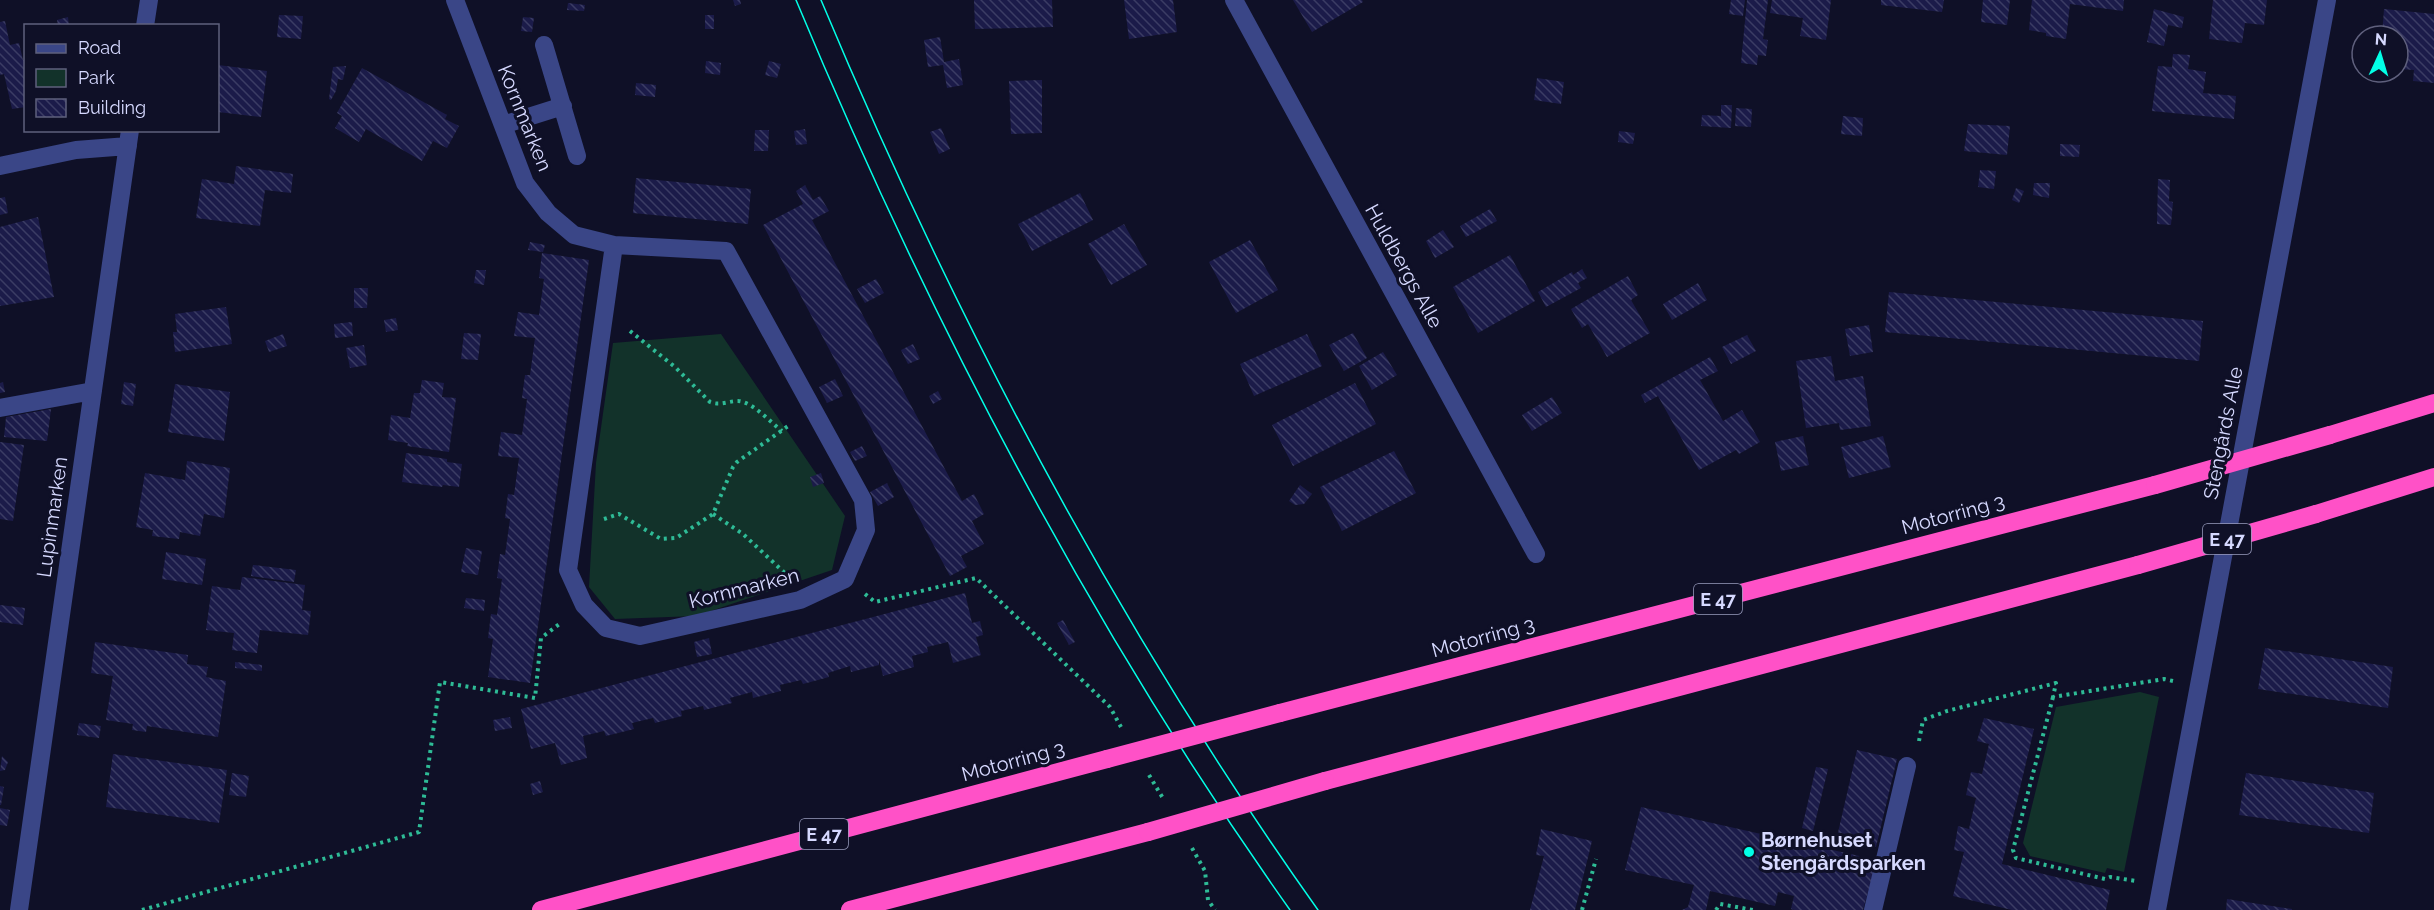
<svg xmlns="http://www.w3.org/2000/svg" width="2434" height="910" viewBox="0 0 2434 910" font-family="Raleway,sans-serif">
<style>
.park{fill:#12322a}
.building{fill:url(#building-back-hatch)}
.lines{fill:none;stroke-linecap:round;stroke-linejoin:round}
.path{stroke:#2ebb96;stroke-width:4;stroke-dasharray:3 4.5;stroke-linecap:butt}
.minor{stroke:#3a4687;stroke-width:18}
.highway{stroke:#ff51c7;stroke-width:18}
.tram{stroke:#02ffe6;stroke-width:1.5}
.highway-bridge{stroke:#ff51c7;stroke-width:18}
.poi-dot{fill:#02ffe6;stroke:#0f1027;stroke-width:2}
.labels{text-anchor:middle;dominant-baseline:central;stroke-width:6;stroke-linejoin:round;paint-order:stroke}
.shield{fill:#0f1027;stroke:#9a9dbe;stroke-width:1.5}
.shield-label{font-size:18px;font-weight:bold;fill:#d6d9ff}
.street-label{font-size:20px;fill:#d6d9ff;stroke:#0f1027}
.poi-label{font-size:20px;font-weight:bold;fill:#d6d9ff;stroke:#0f1027;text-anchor:start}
</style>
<defs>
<pattern id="building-back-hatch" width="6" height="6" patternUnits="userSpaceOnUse" patternTransform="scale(1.5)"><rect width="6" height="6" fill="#1b1b49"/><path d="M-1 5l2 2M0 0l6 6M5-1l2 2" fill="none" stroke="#3b3c64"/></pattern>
</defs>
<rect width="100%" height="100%" fill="#0f1027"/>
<path class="park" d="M721,334l124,182 -13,54 -136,46 -81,3 -26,-32 7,-124 17,-120z
M2140,692l19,5 -35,175 -17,-4 -2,5 -75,-17 -7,-13 33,-136z"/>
<path class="building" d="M733,0h7l1,4 -6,2z
M974,0h78l1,27 -78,2z
M1124,0h49l4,32 -48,7z
M1293,0h69l1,2 -51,30z
M1731,0h14l-2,16 -14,-2z
M1747,0h21l-5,39 5,1 -2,16 -8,-1 -1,10 -16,-2z
M1772,0h59l-5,40 -26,-4 3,-18 -33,-5z
M1881,0h63l-2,12 -61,-7z
M1983,0h27l-3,25 -26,-3z
M2032,0h92l-1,11 -53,-7 -4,35 -20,-3v-3l-17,-3z
M2213,0h54l-3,25 -19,-2 -3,20 -33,-4z
M568,3l17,2 -1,6 -17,-1z
M2154,9l30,8 -2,11 -14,-3 -4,21 -17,-4z
M2384,9l50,5v69l-21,-2 1,-11 -16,-1v-33h-16z
M279,15l24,1 -2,23 -24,-2z
M705,15h9v14h-9z
M68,17l1,9h-11l-1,-6z
M523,17l11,1 -2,14 -11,-1z
M5,21l5,24 9,-2 4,17h3v47l-14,2 -8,-35 -4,1v-53z
M940,37l4,25 15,-3 4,26 -16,3 -4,-23 -15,2 -4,-27z
M2173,54l17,1 -2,14 18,3 -3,21 33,3 -2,23 -82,-8 6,-45 14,1z
M706,61l15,2 -1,12 -15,-2z
M769,61l12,3 -4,14 -12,-3z
M218,65l49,6 -6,46 -43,-5z
M346,66l-3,14 -5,-1 -2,12 -5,9 -2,-1 4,-32z
M362,68l85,47 -2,4 14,7 -12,22 -14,-7 -11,20 -56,-32 -7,13 -24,-14 7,-12 -5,-3z
M1537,78l27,4 -3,22 -27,-4z
M1042,80v53l-31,1 -2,-53z
M636,83l20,2 -1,12 -20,-2z
M1721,105h11l-1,23 -30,-2 1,-11 19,1z
M1736,108l16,1 -1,18 -16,-1z
M1843,116l20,2 -1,18 -21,-2z
M1968,124l42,2 -3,29 -43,-4z
M941,128l9,21 -11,5 -9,-22z
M805,129l2,15 -11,1 -2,-14z
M755,130h14l-1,21h-14z
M1619,131l16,2 -2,11 -15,-2z
M2060,144l20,1 -1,12 -19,-1z
M236,166l57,8 -2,19 -26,-3 -5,36 -64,-8 6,-39 32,5z
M1980,170l16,1 -2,18 -16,-2z
M636,178l115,11 -3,35 -115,-11z
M2158,179l12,1 -1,21 4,1 -2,23 -14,-1z
M2034,183h16l-1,15 -16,-3z
M805,185l8,15 7,-4 9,15 -17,9 150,281 12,-7 10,20 -12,7 12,23 -23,12 6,11 -17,9 -187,-351 40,-21 -7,-13z
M2016,188l8,3 -5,12 -7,-3z
M1080,193l13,27 -61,31 -14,-27z
M5,197l3,16 -8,2v-17z
M1490,209l7,12 -31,16 -6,-11z
M38,217l16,80 -54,9v-79z
M1124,224l23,41 -36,20 -23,-41z
M1443,230l11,17 -19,11 -9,-17z
M1250,240l28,50 -42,23 -27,-51z
M530,242l15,3 -2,7 -15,-2z
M542,253l47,7 -59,423 -42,-6 5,-38 -5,-1 3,-24 6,1 5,-36 -5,-1 3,-24 5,1 5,-36 -5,-1 3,-24 6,1 5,-37 -21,-2 3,-24 21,3 5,-36 -5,-1 3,-23h5l5,-37 -21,-2 4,-24 21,3 5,-36 -5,-1z
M1510,255l25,46 -57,32 -25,-46z
M1582,269l5,9 -9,5 3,5 -35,19 -8,-15 34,-20 1,3z
M476,270h10l-2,15 -10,-2z
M1628,276l10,19 -7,5 19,33 -43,24 -19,-33 -6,4 -11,-19z
M876,279l8,14 -19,10 -8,-14z
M1698,283l9,17 -35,20 -9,-16z
M354,288h14l-1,20h-13z
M1889,292l314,29 -4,40 -314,-29z
M226,307l6,37 -57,8 -2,-20h4l-2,-18z
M396,318l2,12 -12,2 -2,-12z
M352,322l1,14 -18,2 -1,-14z
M1869,325l4,27 -23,4 -5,-27z
M464,333l17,1 -3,26 -17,-1z
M1353,333l14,25 -23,13 -15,-26z
M283,334l4,12 -18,6 -4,-11z
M1307,334l15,32 -68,30 -14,-32z
M1747,335l9,16 -25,13 -9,-17z
M913,344l7,15 -12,5 -7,-14z
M364,345l3,20 -17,3 -4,-20z
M1383,352l14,23 -25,15 -13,-24z
M1831,356l4,25 28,-5 8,50 -31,4 -1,-7 -33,5 -10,-67z
M1710,357l8,14 -18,9 23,41 19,-11 18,32 -21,12 -3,-4 -37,20 -41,-74 -13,7 -4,-8z
M835,379l8,17 -16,7 -8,-16z
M422,380l22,3 -2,14 14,1 -7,54 -42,-6 1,-3 -20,-3 3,-25 19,3 4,-25h6z
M3,382l2,10 -5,1v-10z
M124,382l12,2 -3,22 -12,-2z
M1355,383l21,41 -83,42 -21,-41z
M175,384l55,8 -6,49 -56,-9z
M938,391l4,8 -9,5 -4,-8z
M1552,397l10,16 -30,18 -10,-16z
M51,409l-4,32 -43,-4 2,-20z
M1803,436l6,29 -28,6 -6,-29z
M1883,436l8,31 -42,11 -8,-31z
M0,442l24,3 -11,76 -13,-2z
M862,446l5,10 -12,5 -5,-9z
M1394,451l22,42 -74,38 -22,-44z
M406,453l41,6v3l15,2 -3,23 -16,-2 -1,2 -40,-5z
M187,461l43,7 -6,50 -20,-4 -4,22 -20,-4 -1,7 -27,-3 1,-6 -17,-3 9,-54 40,7z
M821,473l3,10 -11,4 -3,-10z
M887,483l7,14 -16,9 -8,-14z
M1300,485l12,9 -8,10 -9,1 -6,-4z
M466,548l16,3 -4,24 -17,-3z
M166,552l40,7 -4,26 -40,-6z
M253,565l43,5 -2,12 -43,-6z
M242,577l63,8 -3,25 9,1 -3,24 -48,-5 -3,23 -25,-3 2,-17 -28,-3 6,-44 28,4z
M965,593l7,30 8,-2 3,14 -7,2 5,18 -28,8 -5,-21 -21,5 1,5 -16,4 2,11 -31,9 -4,-17v6l-28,7 -1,-6 -22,7 1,4 -26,7 -2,-4 -21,5 1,6 -28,7 -1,-6 -22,6 2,5 -28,7 -1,-4 -22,5 1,5 -27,7 -2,-5 -21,5 2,6 -28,7 -2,-5 -21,5 4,22 -26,7 -6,-22 -24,6 -10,-40z
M466,598l19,2 -1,11 -20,-3z
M0,605l25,3 -2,17 -23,-3z
M1063,620l12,22 -6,3 -12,-22z
M709,638l3,16 -15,3 -3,-15z
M95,642l93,13 -1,9 21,3 -2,10 20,4 -8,56 -71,-11 -1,6 -14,-2 1,-6 -27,-4 7,-44 -22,-3z
M2265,648l128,19 -5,41 -130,-19z
M235,662l27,3v6l-27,-3z
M510,717l2,11 -17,3 -2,-11z
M1984,718l50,11 -32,135 108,26 -4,20h-94l-59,-14 11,-44 -10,-2 4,-24 11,3 7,-31 -10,-3 5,-23 11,2 7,-30 -12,-3z
M79,723l22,3 -2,12 -22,-3z
M1857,750l40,9 -21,88 -39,-10z
M113,754l114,16 -8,53 -113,-16z
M2,756l6,6 -3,8 -5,1z
M1816,767l12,2 -15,62 -11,-3z
M232,773l17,3 -3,21 -17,-2z
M2246,773l128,20 -5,40 -130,-18z
M540,781l3,11 -10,3 -3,-11z
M0,786l4,1 -3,18h-1z
M1641,807l236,53 -14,50h-69l-3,-1 3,-13 -16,-4 -3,14 -65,-15 -4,19h-24l6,-3 6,-22 -69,-15z
M0,808l10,2 -3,16 -7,-1z
M1541,829l51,12 -17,69h-45l14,-54 -8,-1z
M2227,899l65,10v1h-66z"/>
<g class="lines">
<path class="path" d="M630,331l45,36 35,35c10,4 18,-1 28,-1 15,1 32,21 44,30
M713,514l30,20 45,42
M604,519l15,-5 42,25 15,-1 37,-24 20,-47 4,-5 54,-38
M865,594l10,8 101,-24 134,129 11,20
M2053,697l-40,153 3,8 89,21 5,-2 26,4
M1919,741l4,-21 24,-9 109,-28 -3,14 111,-18 9,2
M1149,775l15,25
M1192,848l13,23 3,29 7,10
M142,910l277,-78 21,-150 95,16 6,-60 21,-16
M1582,910l14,-51
M1716,910l4,-6 33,6"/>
<path class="minor" d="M455,0l70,183 23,30 26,22 40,10 112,6 137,249 3,30 -21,49 -45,21 -160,36 -34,-8 -22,-23 -16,-35 46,-325
M1234,0l302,554
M145,26l4,-26
M544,45l33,111
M503,125l60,-19
M0,166l76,-16 52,-4
M0,408l93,-17
M19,910l111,-780
M1873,910l34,-144
M2157,910l170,-910"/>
<path class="highway" d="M2330,435l104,-32
M2316,514l118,-37
M1280,713l875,-228
M1325,781l813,-216
M541,910l566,-151
M850,910l298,-78"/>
<path class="tram" d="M796,0c133,319 294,628 494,910
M821,0c134,320 296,627 497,910"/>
<path class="highway-bridge" d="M2155,485l175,-50
M2138,565l178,-51
M1107,759l173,-46
M1148,832l177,-51"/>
</g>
<circle class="poi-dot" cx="1749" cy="852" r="6"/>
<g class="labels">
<g class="shield">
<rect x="2203" y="524" width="48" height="30" rx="4.5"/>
<rect x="1694" y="584" width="48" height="30" rx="4.5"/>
<rect x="800" y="819" width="48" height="30" rx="4.5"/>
</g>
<g class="shield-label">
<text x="2227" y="539">E 47</text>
<text x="1718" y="599">E 47</text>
<text x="824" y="834">E 47</text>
</g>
<g class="street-label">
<text transform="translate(525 118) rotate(68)">Kornmarken</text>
<text transform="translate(1404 266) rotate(61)">Huldbergs Alle</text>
<text transform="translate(2223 433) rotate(-79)">Stengårds Alle</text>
<text transform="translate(1953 514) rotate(-15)">Motorring 3</text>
<text transform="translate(52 517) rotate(-82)">Lupinmarken</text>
<text transform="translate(744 588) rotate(-14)">Kornmarken</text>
<text transform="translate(1483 637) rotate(-15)">Motorring 3</text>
<text transform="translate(1013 761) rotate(-15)">Motorring 3</text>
</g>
<g class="poi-label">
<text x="1761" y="840">Børnehuset<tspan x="1761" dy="23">Stengårdsparken</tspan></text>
</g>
</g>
<rect x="24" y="24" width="195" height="108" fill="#0f1027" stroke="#5f607d" stroke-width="1.5"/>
<rect x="36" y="44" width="30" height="9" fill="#3a4687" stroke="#5f607d" stroke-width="1.5"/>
<text x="78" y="54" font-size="18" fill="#d6d9ff">Road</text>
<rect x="36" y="69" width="30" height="18" fill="#12322a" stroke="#5f607d" stroke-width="1.5"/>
<text x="78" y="84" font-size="18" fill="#d6d9ff">Park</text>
<rect x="36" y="99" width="30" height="18" fill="url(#building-back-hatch)" stroke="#5f607d" stroke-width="1.5"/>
<text x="78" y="114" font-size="18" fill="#d6d9ff">Building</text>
<g transform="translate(2380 54) rotate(4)"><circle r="28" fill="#0f1027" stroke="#5f607d" stroke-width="1.5"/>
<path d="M0-4.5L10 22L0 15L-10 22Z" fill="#02ffe6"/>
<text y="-9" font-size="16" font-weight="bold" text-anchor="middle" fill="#d6d9ff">N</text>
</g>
</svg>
